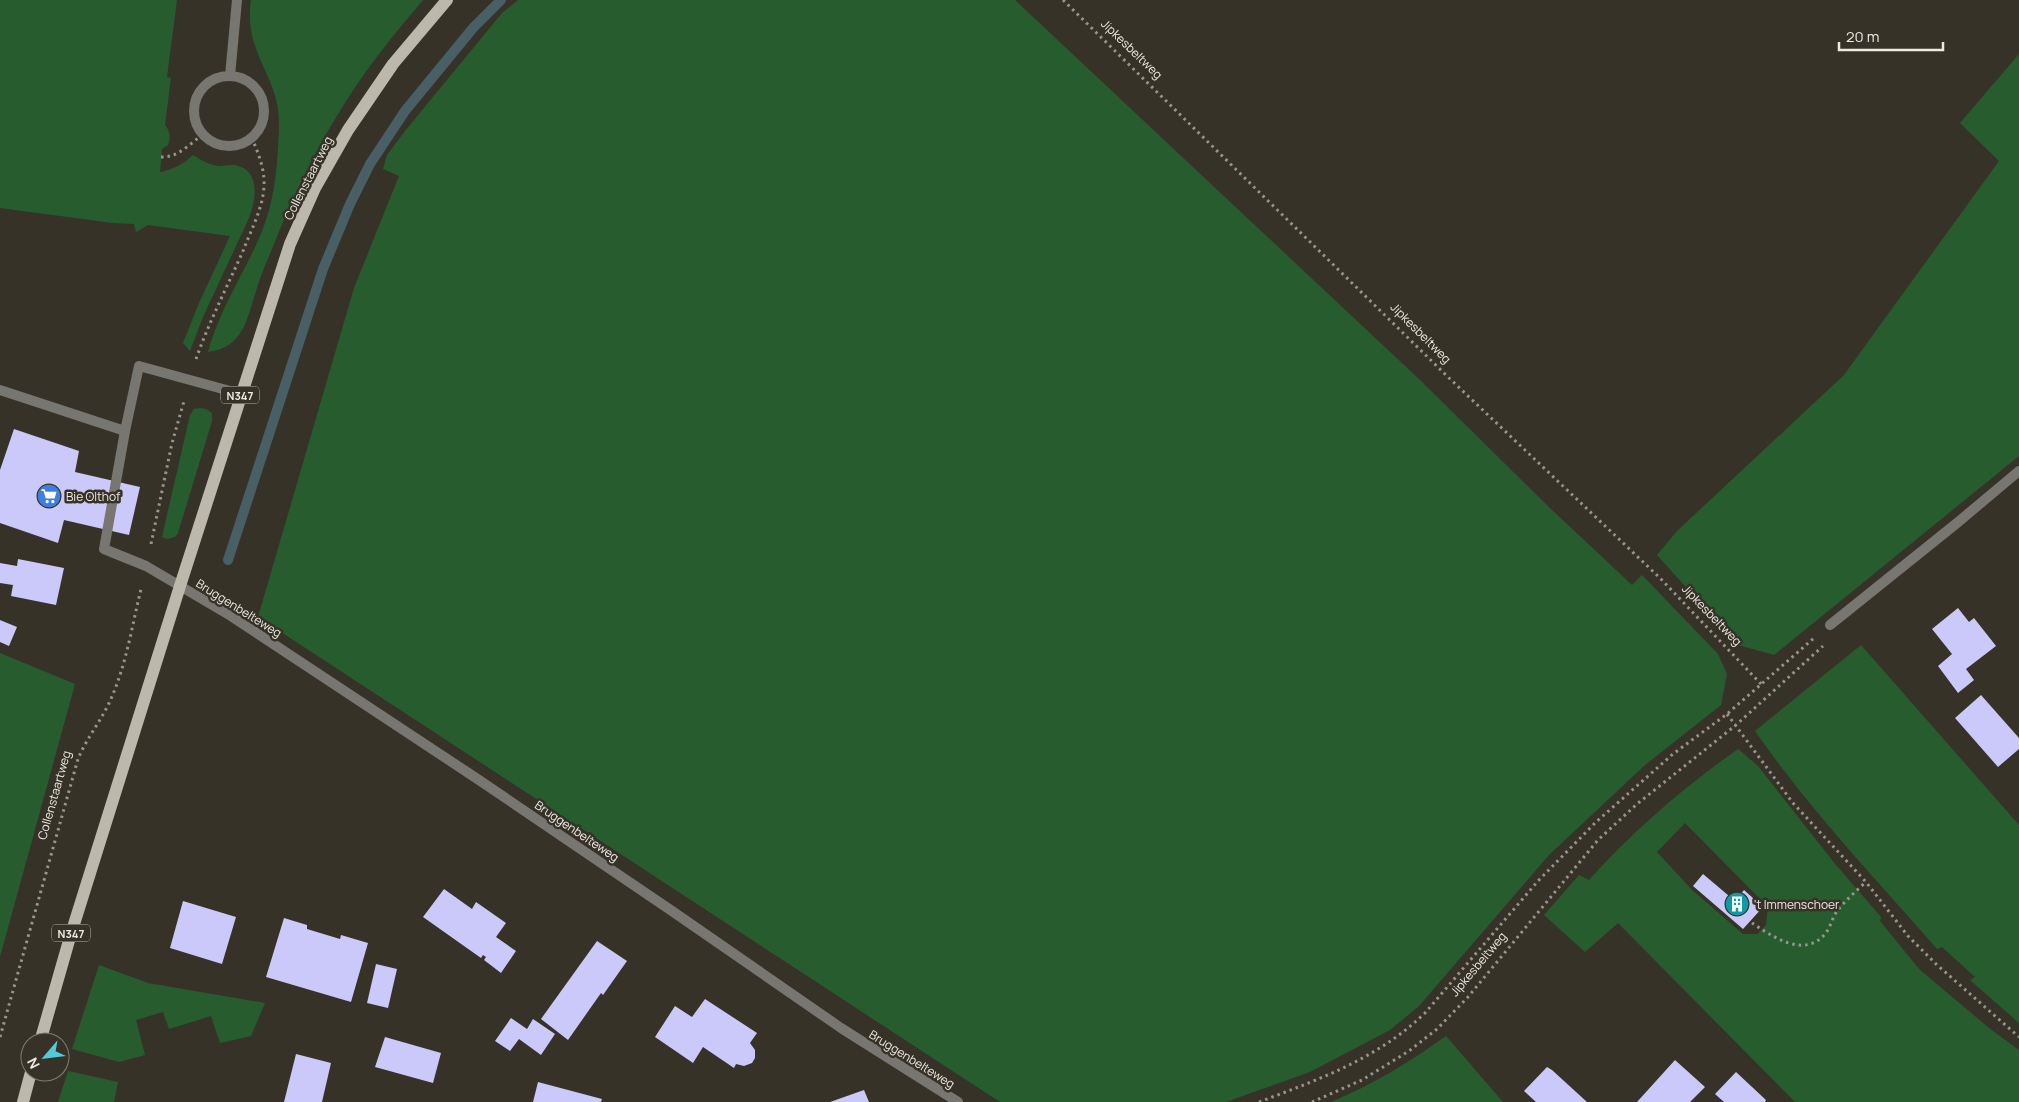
<svg xmlns="http://www.w3.org/2000/svg" width="2019" height="1102" viewBox="0 0 2019 1102" font-family="Manrope,sans-serif">
<style>
.green{fill:#275d2e;fill-rule:evenodd}
.lines{fill:none;stroke-linecap:round;stroke-linejoin:round}
.stream{stroke:#485f66;stroke-width:10}
.building{fill:#cac9f9}
.path{stroke:#99958c;stroke-width:3;stroke-dasharray:2.5 4;stroke-linecap:butt}
.lane{stroke:#787670;stroke-width:10}
.street{stroke:#787670;stroke-width:10}
.primary{stroke:#bdb8ac;stroke-width:12}
.labels{text-anchor:middle;dominant-baseline:central;stroke-width:5;stroke-linejoin:round;paint-order:stroke}
.shield{fill:#373227;stroke:#b6b3ab;stroke-width:1}
.shield-label{font-size:11px;font-weight:bold;fill:#edeae3}
.street-label{font-size:12px;fill:#edeae3;stroke:#373227}
.poi-label{font-size:12px;fill:#edeae3;stroke:#373227;text-anchor:start}
</style>
<rect width="100%" height="100%" fill="#373227"/>
<path class="green" d="M0,0h177l-10,77 4,1 -6,47c5,6 6,12 3,20l-6,4 -2,23c13,-2 23,-8 33,-17 8,5 16,10 26,11 5,0 10,-1 16,-1 26,5 21,35 14,53l-46,99 -13,34 -7,-8 16,-40 31,-67 -82,-11 -12,7 -2,-8 -21,-1 -113,-15z
M251,0h172c-28,33 -55,66 -78,103 -30,46 -53,95 -73,146 -5,12 -11,25 -15,39 -10,29 -12,59 -49,64 12,-45 40,-84 56,-126 12,-32 14,-68 15,-102 1,-48 -36,-70 -28,-124z
M518,0h497l405,380 131,129 81,76 10,-10 76,79 9,20 -6,31 -76,60 -96,90 -130,151 -29,24 -80,42 -84,30h-226l-742,-485 96,-329 45,-112 -16,-7 4,-14 18,-24 97,-118z
M2019,54v402l-245,199 -36,-10 -81,-90 20,-24 167,-156 155,-214 -39,-38z
M200,408l6,1 6,4v8l-34,112 -3,4 -8,2 -5,-2 28,-122 4,-6z
M1861,645l158,180v198l-49,-43 5,-3 -33,-30 -5,2c-62,-71 -128,-140 -182,-218z
M0,653l75,31 -75,273z
M1738,749l20,17 78,99 45,52 -1,4 39,48 70,59 30,22v52h-224l-177,-179 -33,29 -41,-37 35,-40 10,5c45,-50 95,-93 149,-131zM1685,823l83,84 -2,18 -9,9h-14l-51,-44 -35,-38z
M99,965l49,18 117,20 -14,33 -31,7 -9,-27 -42,13 -6,-17 -27,8 9,35 -26,7 -47,-13z
M1446,1036l57,66h-172c41,-17 79,-40 115,-66z
M68,1071l50,11 -4,20h-56z"/>
<g class="lines">
<path class="stream" d="M228,560l95,-291 27,-65 20,-40 35,-53 68,-83 28,-28"/>
</g>
<path class="building" d="M14,429l65,22 -4,21 65,15 -11,48 -65,-15 -6,23 -58,-20v-53z
M18,559l46,9 -8,37 -45,-9 2,-11 -13,-2v-20l17,3z
M1958,608l11,14 5,-4 22,28 -30,23 8,11 -16,13 -20,-27 14,-12 -20,-25z
M0,620l17,7 -8,19 -9,-4z
M1981,695l38,43v11l-21,18 -43,-49z
M1703,874l32,27 9,-11 19,17 -20,22 -50,-43z
M444,889l28,20 4,-7 30,21 -10,14 20,14 -15,22 -17,-13 2,-3 -3,-2 -2,3 -58,-41z
M183,901l53,16 -14,47 -52,-16z
M284,918l23,7v4l33,10 1,-4 27,8 -17,59 -85,-25z
M597,941l30,20 -24,34 -2,-2 -33,47 -27,-21z
M376,964l21,5 -9,39 -21,-5z
M705,999l52,34 -7,10 5,7v8l-3,5 -8,3 -8,-2 -2,4 -31,-21 -10,16 -38,-26 20,-31 17,11z
M511,1018l16,11 6,-10 22,15 -14,21 -22,-16 -9,12 -15,-10z
M385,1037l56,16 -8,30 -58,-16z
M296,1054l35,9 -9,39h-38z
M1675,1060l30,27 -15,15h-53z
M1547,1067l5,3 35,32h-51l-12,-11z
M1736,1072l30,28 -1,2h-41l-9,-8z
M538,1082l64,17 -1,3h-68z
M864,1090l5,12h-39z"/>
<g class="lines">
<path class="path" d="M1063,0l386,378 211,200 101,106
M161,157c16,1 29,-13 41,-22
M196,359c13,-37 31,-72 47,-108 8,-21 20,-43 21,-65 1,-17 -6,-33 -12,-48
M151,544l21,-101 12,-42
M1727,714l66,89 73,79 42,54 28,28 83,73
M1752,923c20,13 52,36 73,11 6,-7 7,-17 13,-24 8,-10 18,-19 28,-28
M0,1037l78,-278c8,-20 23,-38 32,-58 16,-35 22,-75 31,-112
M1259,1102c61,-23 118,-43 166,-89l113,-132 58,-59 77,-68 54,-40 87,-76
M1312,1102l50,-22 47,-29 28,-22 31,-32 130,-157 39,-36 99,-79 87,-79"/>
<path class="lane" d="M0,390l125,41
M180,586l-34,-20 -42,-17 21,-118 14,-65 102,28"/>
<path class="street" d="M194 111a35 35 0 1 1 70 0a35 35 0 1 1-70 0Z
M230,76l7,-76
M180,586l51,30 245,162 196,133 169,117 117,74
M1830,625l127,-102 62,-52"/>
<path class="primary" d="M40,1042l30,-105 110,-351 110,-342 25,-56 33,-58 45,-66 54,-64
M23,1102l8,-30"/>
</g>
<defs>
<g id="supermarket-disc" transform="scale(1.25)"><circle r="9.5" fill="#3f7fe0" stroke="#373227"/><path d="M-6-5.5h2.5l.6 2H6L4.5 2H-2.5L-4.4-4H-6ZM-1.5 3.2a1.3 1.3 0 1 0 .1 0ZM3 3.2a1.3 1.3 0 1 0 .1 0Z" fill="#fff"/></g>
<g id="building-disc" transform="scale(1.25)"><circle r="9.5" fill="#0f9aa8" stroke="#373227"/><path d="M-4-6H4V6H1V3H-1V6H-4ZM-2.5-4.3h1.7v1.8h-1.7ZM.8-4.3h1.7v1.8H.8ZM-2.5-1h1.7V.8h-1.7ZM.8-1h1.7V.8H.8Z" fill="#fff"/></g>
</defs>
<g fill-rule="evenodd">
<use href="#supermarket-disc" x="49" y="496"/>
<use href="#building-disc" x="1737" y="904"/>
</g>
<g class="labels">
<g class="shield">
<rect x="221" y="386.5" width="38" height="17" rx="4"/>
<rect x="52" y="924.5" width="38" height="17" rx="4"/>
</g>
<g class="shield-label">
<text x="240" y="395">N347</text>
<text x="71" y="933">N347</text>
</g>
<g class="street-label">
<text transform="translate(1132 49) rotate(44)">Jipkesbeltweg</text>
<text transform="translate(308 178) rotate(-63)">Collenstaartweg</text>
<text transform="translate(1421 333) rotate(45)">Jipkesbeltweg</text>
<text transform="translate(239 608) rotate(32)">Bruggenbelteweg</text>
<text transform="translate(1712 615) rotate(46)">Jipkesbeltweg</text>
<text transform="translate(54 795) rotate(-74)">Collenstaartweg</text>
<text transform="translate(577 831) rotate(34)">Bruggenbelteweg</text>
<text transform="translate(1478 964) rotate(-50)">Jipkesbeltweg</text>
<text transform="translate(912 1059) rotate(32)">Bruggenbelteweg</text>
</g>
<g class="poi-label">
<text x="66" y="496">Bie Olthof</text>
<text x="1754" y="904">'t Immenschoer</text>
</g>
</g>
<g transform="translate(45 1057) rotate(242)"><circle r="24" fill="#373227" stroke="#807c72"/>
<path d="M0-4L9 19L0 12L-9 19Z" fill="#52cbd9"/>
<text y="-8" font-size="14" font-weight="bold" text-anchor="middle" fill="#edeae3">N</text>
</g>
<path d="M1839 42v8h104v-8" fill="none" stroke="#edeae3" stroke-width="2.5"/>
<text x="1846" y="42" font-size="15" fill="#edeae3" stroke="#373227" stroke-width="4" paint-order="stroke">20 m</text>
</svg>
